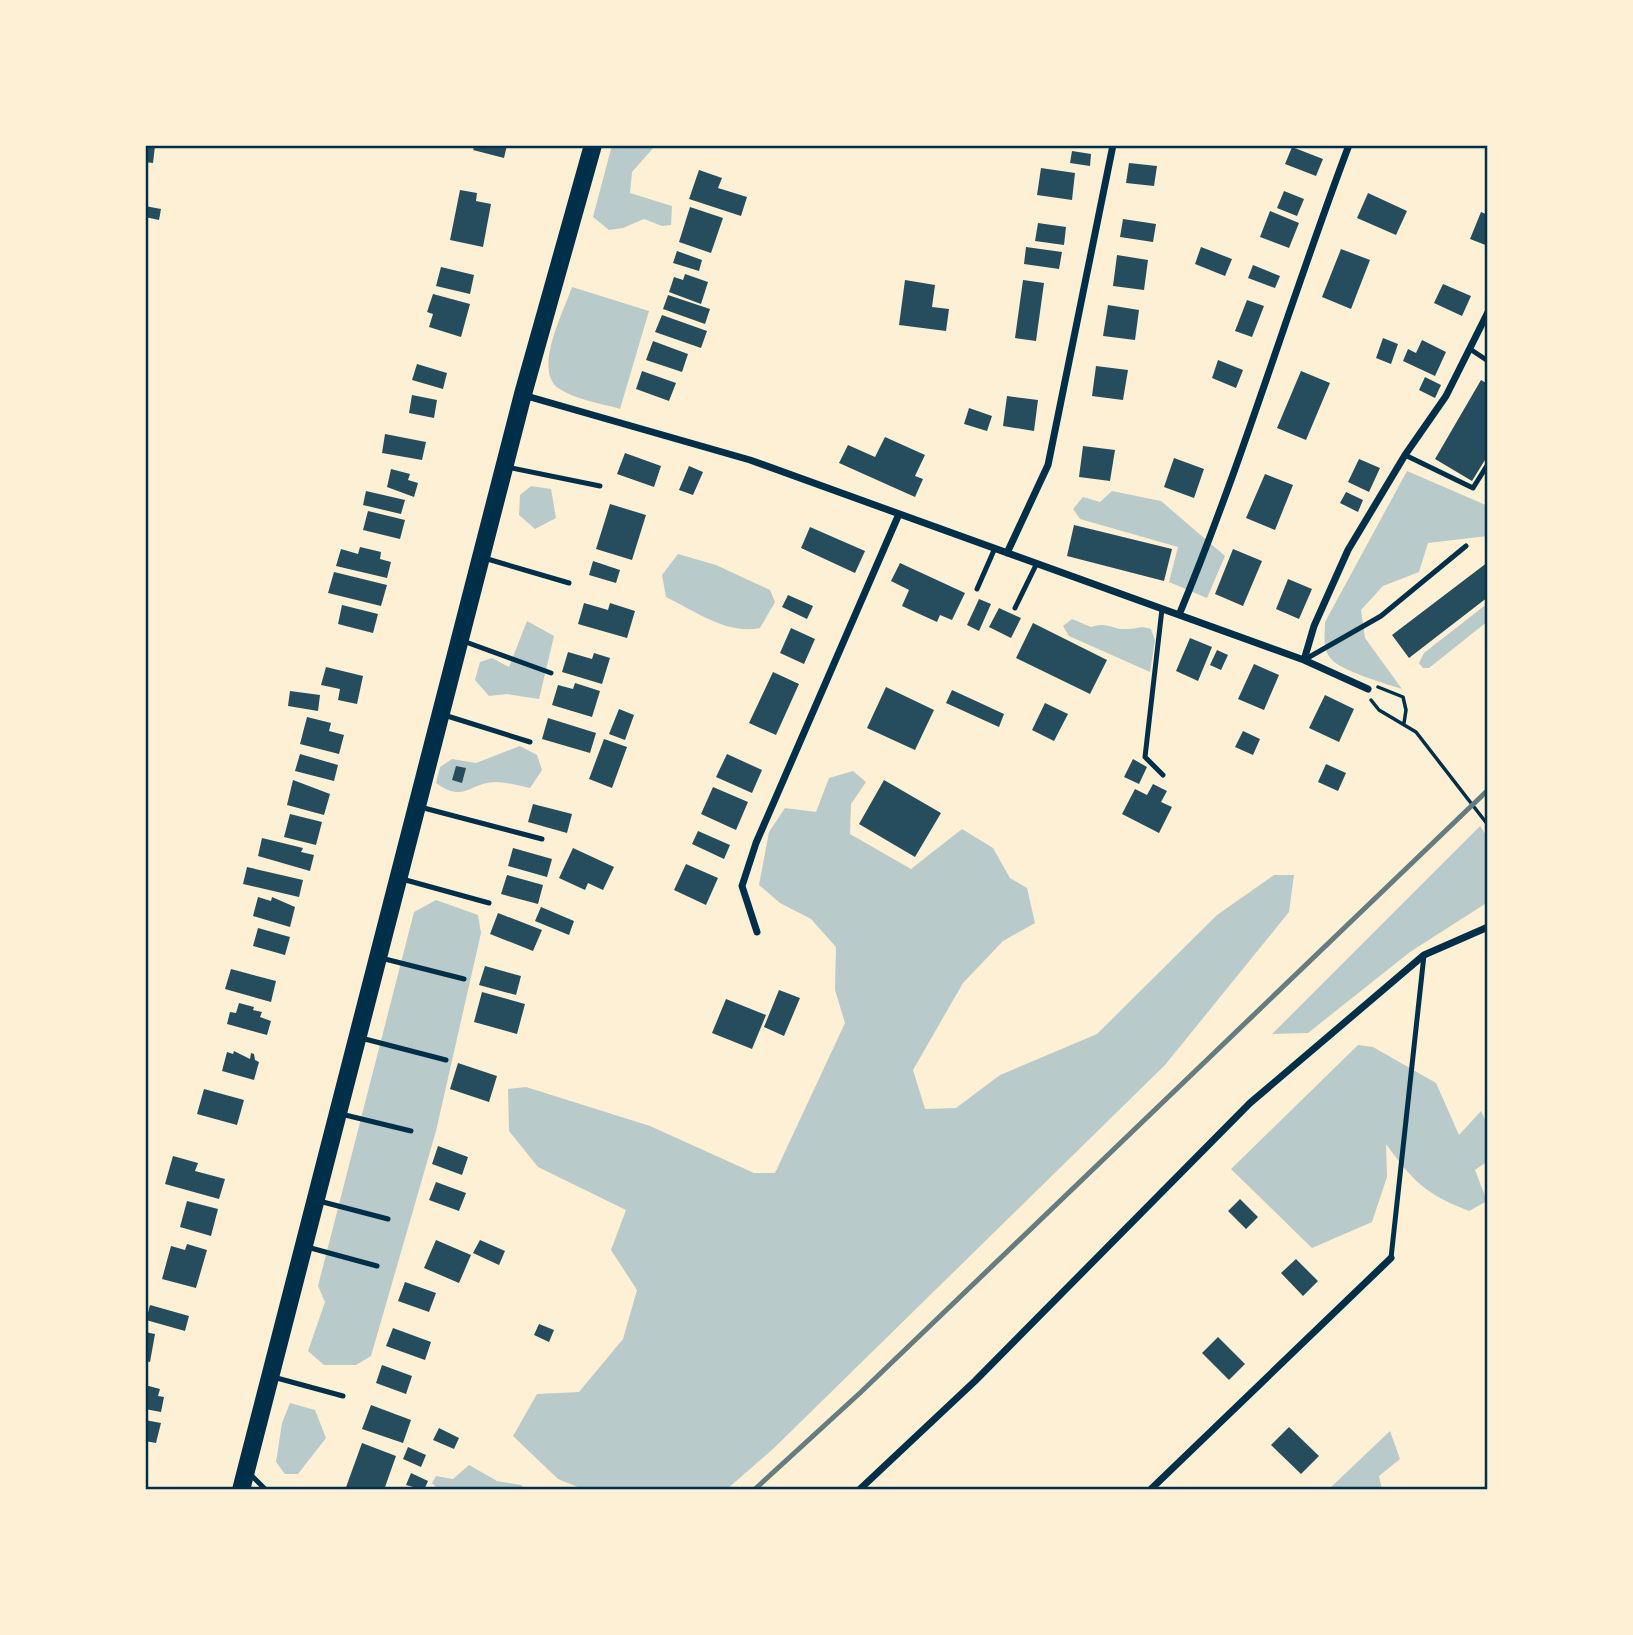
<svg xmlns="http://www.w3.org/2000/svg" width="1633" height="1635" viewBox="0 0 1633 1635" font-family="'Noto Sans',sans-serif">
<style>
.green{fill:#b9caca}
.building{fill:#264d5e}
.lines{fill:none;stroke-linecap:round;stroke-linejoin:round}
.path{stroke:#003049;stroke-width:3.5}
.service{stroke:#003049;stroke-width:5}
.minor{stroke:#003049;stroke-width:7}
.primary{stroke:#003049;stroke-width:18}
.rail{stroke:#657d81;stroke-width:5}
.neatline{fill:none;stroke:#003049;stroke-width:2.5}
</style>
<rect width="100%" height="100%" fill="#fdf0d5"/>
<path class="green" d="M612,145h44l-24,27 -2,21 42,13 -1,19 -9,1 -18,-7 -21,9 -14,2 -16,-13z
M572,287l77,24 -29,98c-19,-6 -45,-9 -62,-21 -25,-19 6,-77 14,-101z
M1407,471l81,35v30l-60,7 -9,29 -36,14 -22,24 4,28 37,51c-15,-5 -61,-18 -71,-30 -9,-10 -6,-25 -6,-37z
M531,486l20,3 5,29 -21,11 -16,-14 1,-20z
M1112,491l49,10 64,55 -18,42 -38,-16 9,-35 -98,-28 -7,-10 10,-12 17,5z
M678,554l38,11 54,25 5,12 -15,26c-33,7 -65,-17 -94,-31l-4,-22z
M1488,603v18l-59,47h-6l-4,-5 5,-10z
M1072,619l19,8c18,-6 20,3 36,2 11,0 12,-4 24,0l4,11 -5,32 -81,-36 -6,-10z
M527,621l27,15 -15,63 -32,-5 -18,2 -14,-16 5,-18 12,-4 17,9z
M520,746l17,9 5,15 -12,18c-11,-2 -24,-6 -34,-6 -26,0 -32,22 -60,1l4,-16 12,-8 24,4z
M853,771l13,11 -15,22 -1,30 61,35 51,-40 31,19 17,30 17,10 8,35 -32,18 -40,42 -50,87 12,39 31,-1 44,-33 97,-41 120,-119 57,-40h20l-5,37 -124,153 -392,384 -47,41h-141l-27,-11 -45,-43 24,-42 42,-2 44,-53 14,-49 -26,-40 15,-40 -88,-43 -29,-36 -1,-42 18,-2 124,39 104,47h21l70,-150 -10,-33 1,-43 -25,-28 -31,-16 -21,-18 10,-53 16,-24 31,4 13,-34z
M1480,826l8,12v64l-78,50 -102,81 -36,1z
M436,900l42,15 3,18 -45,198 -65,225 -15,9h-32l-16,-14 17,-49 -7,-16 96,-374z
M1358,1045l15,2 63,36 23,52 22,-24 7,15v35l-13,9 12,31 -18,10c-44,-17 -56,-30 -83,-67l1,33 -15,45 -60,26 -81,-79z
M290,1403l25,7 11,28 -28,36h-13l-9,-12 6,-39z
M1390,1431l10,28 -21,17 3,14h-54z
M469,1465l28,16 24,4 5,5h-87l-7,-7 4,-7 17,3z"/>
<path class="building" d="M145,145l10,1 -2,17 -8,-1z
M475,145h32l-3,13 -31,-8z
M1292,147l31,12 -7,17 -31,-12z
M1072,151l19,3 -1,12 -20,-3z
M1129,163l28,3 -3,20 -28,-3z
M1041,168l34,5 -3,27 -35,-5z
M699,170l23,8 -4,10 29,9 -6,19 -52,-17z
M460,190l17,3 -1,8 15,3 -8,43 -33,-7z
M1284,191l20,8 -7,17 -20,-8z
M1368,193l39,18 -11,24 -39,-17z
M145,206l16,3 -2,11 -14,-3z
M690,207l33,11 -12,35 -32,-11z
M1270,211l29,12 -10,25 -29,-11z
M1481,212l7,3v31l-18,-7z
M1123,219l33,5 -3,18 -33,-5z
M1038,223l28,4 -2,18 -29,-4z
M1026,247l36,5 -3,17 -35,-5z
M1201,247l31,12 -7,17 -30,-12z
M1341,249l29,11 -19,49 -29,-12z
M677,251l25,9 -3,11 -26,-8z
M1117,255l31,5 -4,30 -31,-4z
M1253,265l27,11 -5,12 -27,-10z
M441,267l33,8 -4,19 -34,-8z
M685,274l23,8 -7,22 -32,-12 5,-15 9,3z
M905,280l30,5 -3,22 17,2 -3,22 -47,-6z
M1023,280l21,3 -8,58 -21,-3z
M1443,284l28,12 -9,20 -28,-13z
M433,294l37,10 -9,33 -32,-10 4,-13 -6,-2z
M668,295l42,14 -5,15 -42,-15z
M1247,300l17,6 -12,31 -17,-6z
M1108,305l31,5 -4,30 -32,-4z
M662,315l45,16 -6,17 -46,-16z
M1383,338l15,6 -7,20 -15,-6z
M1422,340l24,12 -11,24 -32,-15 5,-12 8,4z
M653,341l35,13 -6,18 -36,-12z
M1218,360l25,10 -7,18 -24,-10z
M417,364l30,9 -4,16 -31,-9z
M1096,366l32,4 -5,30 -31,-4z
M642,371l34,12 -7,18 -33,-12z
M1301,371l29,12 -24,57 -29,-12z
M1425,377l16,8 -6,13 -16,-8z
M1481,380l7,4v71l-16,26 -37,-22z
M412,395l25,5 -3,18 -25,-5z
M1007,396l31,4 -4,31 -31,-5z
M969,408l23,8 -5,15 -23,-7z
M385,434l41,8 -4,18 -40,-7z
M885,437l40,18 -10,21 8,3 -8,18 -76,-34 9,-18 27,12z
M1083,446l32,4 -5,31 -31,-4z
M625,453l36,13 -7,21 -37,-13z
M1174,458l30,11 -10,29 -30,-11z
M1359,459l21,9 -11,24 -21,-10z
M689,466l14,6 -10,23 -14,-5z
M391,469l19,5 -2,6 10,3 -4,14 -27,-10z
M1265,474l28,11 -18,45 -29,-12z
M366,491l39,9 -4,14 -38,-9z
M1346,492l17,8 -5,12 -18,-9z
M610,504l36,11 -14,45 -36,-11z
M368,511l37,9 -5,19 -37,-9z
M1074,525l98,24 -8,32 -97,-25z
M810,527l55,24 -10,22 -54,-25z
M360,547l21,5 -1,7 11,3 -4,16 -51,-12 5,-17 17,5z
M1233,549l29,12 -19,45 -28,-12z
M593,561l27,9 -4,13 -27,-8z
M1488,562v35l-79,61 -17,-23z
M900,563l65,30 -13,27 -12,-5 -3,7 -35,-16 7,-16 -18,-9z
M334,572l53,13 -6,21 -53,-13z
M1288,579l24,10 -13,30 -23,-10z
M788,595l25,11 -6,13 -25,-12z
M979,599l12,5 -12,27 -12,-6z
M584,603l24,7 2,-7 25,8 -8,27 -49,-14z
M342,605l36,9 -5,19 -35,-9z
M999,608l22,10 -10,20 -22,-11z
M1033,623l74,37 -17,34 -74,-36z
M791,628l24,11 -11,25 -24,-11z
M1190,638l22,9 -14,34 -22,-10z
M1217,650l11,5 -7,15 -11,-5z
M568,652l24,7 2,-6 16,5 -8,26 -40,-12z
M1254,664l25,11 -15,35 -26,-11z
M326,667l37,9 -6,28 -19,-4 2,-11 -19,-4z
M773,672l26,12 -23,51 -27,-12z
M575,683l25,8 -8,26 -40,-12 6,-20 15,4z
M886,687l48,23 -19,40 -48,-22z
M952,690l52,24 -5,13 -53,-24z
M290,691l30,4 -2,16 -30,-5z
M1325,695l29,14 -15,33 -30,-14z
M1045,703l23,11 -14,27 -22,-11z
M619,709l15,6 -9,25 -16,-6z
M307,717l24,6 -2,8 15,4 -5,19 -39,-10z
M548,718l48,15 -6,20 -48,-14z
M1243,731l17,8 -7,16 -18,-8z
M604,739l23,8 -15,41 -23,-9z
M300,754l38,11 -4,16 -39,-10z
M727,754l35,16 -10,23 -36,-16z
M1133,759l14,8 -8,17 -15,-7z
M1326,764l20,9 -8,18 -20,-9z
M456,766l10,2 -4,15 -10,-3z
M293,780l37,14 -6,21 -37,-10z
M884,780l57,33 -26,44 -56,-33z
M1153,784l14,7 -6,11 11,5 -13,26 -37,-19 13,-25 12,6z
M713,787l35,15 -12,28 -35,-16z
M533,804l39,10 -5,19 -39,-11z
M290,814l32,8 -6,23 -32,-8z
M698,831l32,14 -6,14 -32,-15z
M262,838l41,10 -2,4 13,3 -4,16 -52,-15z
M513,848l39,11 -5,18 -39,-11z
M573,848l41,19 -11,23 -15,-7 -3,7 -26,-12z
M686,864l32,14 -12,27 -32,-15z
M247,867l56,13 -4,17 -56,-13z
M507,875l36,10 -5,19 -37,-10z
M258,897l13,4 1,-4 23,10 -5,20 -37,-11z
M541,907l33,14 -5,14 -34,-14z
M498,913l44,17 -9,21 -43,-17z
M258,928l32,9 -5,18 -32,-9z
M485,966l36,10 -5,19 -37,-10z
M231,969l45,12 -5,21 -46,-13z
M779,990l21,8 -16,38 -20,-9z
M482,992l43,12 -8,30 -43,-12z
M726,999l40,16 -14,34 -40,-16z
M239,1003l15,4 -1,3 9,2 -2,5 11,4 -4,14 -40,-11 3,-12 6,1z
M234,1051l16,8 1,-6 3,1 1,6 4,2 -5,18 -32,-9 5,-19 6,2z
M458,1063l39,13 -8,26 -39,-13z
M204,1089l40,11 -7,25 -40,-11z
M438,1146l30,11 -6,18 -30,-11z
M173,1156l25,7 -3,8 30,8 -6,20 -54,-15z
M436,1182l30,11 -7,18 -30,-11z
M1240,1199l18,18 -12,12 -18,-18z
M187,1201l31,8 -7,27 -31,-9z
M436,1240l35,15 -12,28 -35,-15z
M480,1240l25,11 -6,14 -26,-12z
M187,1244l20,6 -11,38 -34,-9 9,-33 14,4z
M1296,1259l22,22 -15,15 -22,-23z
M405,1282l31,11 -7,19 -31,-11z
M150,1305l39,11 -4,15 -39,-11z
M539,1324l15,6 -5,12 -15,-7z
M393,1328l38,14 -6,18 -39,-14z
M145,1332l10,2 -5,28 -5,-1z
M1218,1337l27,27 -16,16 -27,-27z
M382,1365l30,11 -6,18 -30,-11z
M145,1385l15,4 -2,7 6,1 -3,15 -16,-3z
M371,1405l40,15 -8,23 -41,-14z
M145,1420l16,3 -5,20 -11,-2z
M1289,1427l30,29 -18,18 -30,-29z
M439,1428l20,10 -5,11 -21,-9z
M362,1443l34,13 -12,34h-39z
M408,1447l18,8 -5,12 -18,-8z
M411,1473l17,8 -4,9 -18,-5z"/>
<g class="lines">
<path class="path" d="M1378,687l25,10 3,13 -2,13
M1371,700l8,10 37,22 72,93"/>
<path class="service" d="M1470,349l18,12
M1405,455l68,33 15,-24
M507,467l93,19
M484,558l85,25
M977,589l18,-41
M1015,608l22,-45
M1162,609l-17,148 18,18
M463,641l88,32
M1304,660l77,-44 85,-70
M444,715l86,27
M420,807l122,32
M402,879l87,24
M381,958l83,21
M361,1038l85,22
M341,1114l70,17
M319,1201l69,18
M307,1247l70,19
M1391,1258l33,-303
M273,1377l70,19
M248,1472l18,18"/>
<path class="minor" d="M523,395l227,65 554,200 64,29
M1007,553l41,-88 65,-320
M1179,615c64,-154 111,-314 170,-470
M1304,660l10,-34 34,-76 57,-95 41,-59 42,-84
M757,932l-15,-46 14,-43 143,-329
M859,1490l116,-109 275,-278 174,-148 64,-28
M1150,1490l241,-232"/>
<path class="primary" d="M241,1490l282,-1096 70,-249"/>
<path class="rail" d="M754,1490l107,-98 627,-602"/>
</g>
<rect width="1633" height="1635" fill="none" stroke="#fdf0d5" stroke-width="294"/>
<rect x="147" y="147" width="1339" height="1341" class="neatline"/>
</svg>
